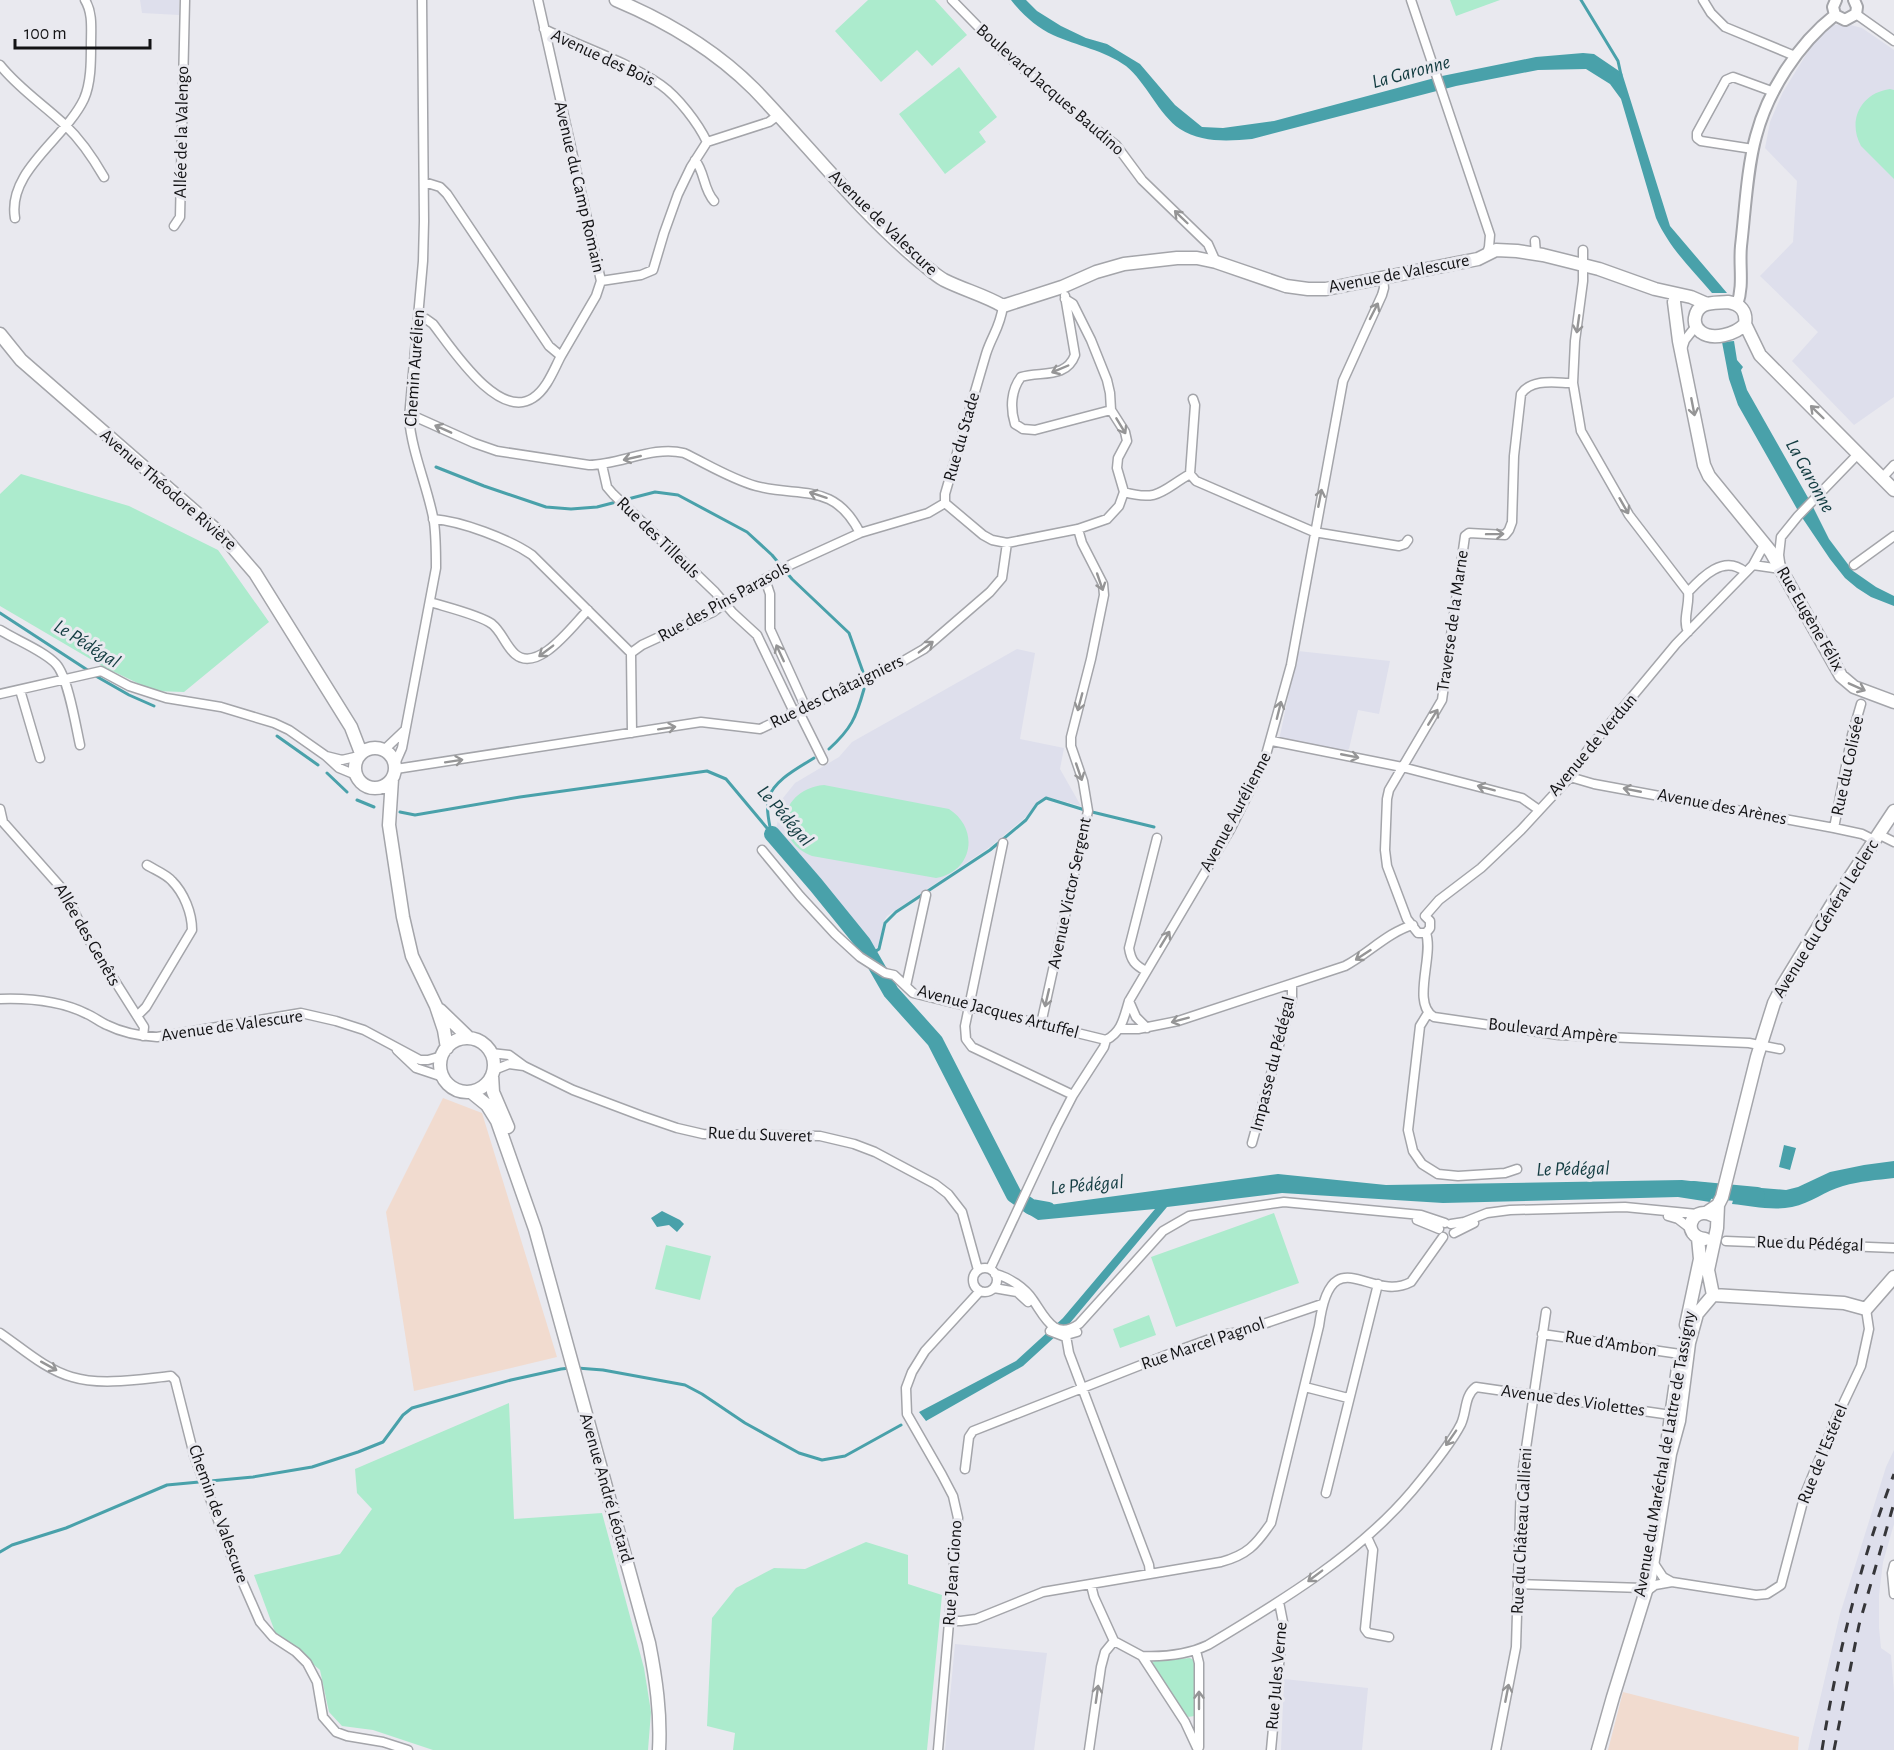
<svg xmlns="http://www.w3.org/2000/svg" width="1894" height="1750" viewBox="0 0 1894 1750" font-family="'Alegreya Sans',sans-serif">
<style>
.commercial{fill:#f1dbcf}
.built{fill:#dedfec}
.green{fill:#acebcd}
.water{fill:#49a1aa}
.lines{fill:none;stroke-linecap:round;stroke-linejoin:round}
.stream{stroke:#49a1aa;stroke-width:3}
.river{stroke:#49a1aa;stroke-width:16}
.minor-casing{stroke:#a4a5aa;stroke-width:11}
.tertiary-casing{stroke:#a4a5aa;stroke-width:14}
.secondary-casing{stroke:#a4a5aa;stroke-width:15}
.minor{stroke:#fff;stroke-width:8}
.tertiary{stroke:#fff;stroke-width:10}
.secondary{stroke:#fff;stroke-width:12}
.rail{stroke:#363639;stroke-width:3;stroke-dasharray:10 10;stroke-linecap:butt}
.oneway{stroke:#959596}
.labels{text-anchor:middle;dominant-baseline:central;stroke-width:6;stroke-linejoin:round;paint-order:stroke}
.street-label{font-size:18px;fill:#131315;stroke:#e9e9ef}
.water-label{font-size:20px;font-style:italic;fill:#133c41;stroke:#e9e9ef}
</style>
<rect width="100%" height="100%" fill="#e9e9ef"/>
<path class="commercial" d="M443,1098l39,15 75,244 -143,34 -28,-179z
M1623,1692l176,45 -1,13h-190z"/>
<path class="built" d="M140,0h39v15l-37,-2z
M1847,24l15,4 32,22v347l-40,28 -62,-64 26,-29 -58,-56 33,-34 4,-61 -32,-33 5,-26 13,-30 24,-39 14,-19 13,-9z
M1017,649l18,4 -15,86 44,9 -4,21 21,37 -33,-9 -7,2 -14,17 -37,31 -103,69 -3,5 -6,26 -3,1 -99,-119 7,-31 12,-15 44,-26 13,-15z
M1298,651l92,10 -11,53 -21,-4 -9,39 -6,3 -64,-12z
M1894,1450v74l-11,38 -4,33v33l2,20 10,7 3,37v58h-86l32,-136 46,-147z
M955,1644l92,9 -13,97h-89z
M1284,1679l84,9 -6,62h-81z"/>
<path class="green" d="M868,0h67l32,35 -35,31 -15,-16 -36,32 -46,-51z
M1450,0h50l-44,16z
M959,67l38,50 -18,15 7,10 -41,32 -46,-60z
M1890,89l4,1v89l-33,-33c-14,-26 0,-53 29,-57z
M21,474l108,32 89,44 51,72 -85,70 -30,-1 -50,-24 -104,-61v-112z
M824,785l125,24c31,20 24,63 -13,69l-124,-22c-42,-17 -32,-67 12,-71z
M1274,1213l25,70 -123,44 -25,-70z
M666,1245l45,11 -11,44 -45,-11z
M1149,1315l7,20 -36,13 -7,-19z
M509,1403l5,116 88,-6 42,155 7,44 -3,38h-215l-60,-20 -31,-4 -13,-14 -9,-42 -45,-38 -21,-57 86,-21 32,-45 -15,-16 -2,-24z
M866,1542l42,13v29l34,11 -15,155h-194l2,-17 -28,-7 5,-108 24,-30 38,-20 31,1z
M1190,1658l7,4 -2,54 -8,1 -36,-53 3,-3z"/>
<path class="water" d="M1011,0h15l11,11 24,15 25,12 21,6 33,20 35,41 27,22 21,1 51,-7 168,-45 94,-19 47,-4 11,1 28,19 48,153 57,67h-15c-22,-26 -42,-44 -56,-75l-35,-119 -11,-15 -24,-15 -48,1 -82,16 -204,53c-23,2 -51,4 -72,-10 -21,-14 -34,-47 -54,-63 -22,-16 -49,-20 -73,-31 -16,-7 -31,-21 -42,-35z
M1734,341l3,19 6,7 -2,3 6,20 64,113 18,36 24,32 23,16 18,9v10l-23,-9 -14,-9 -12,-10 -15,-19 -29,-43 -63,-111 -9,-26 -7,-37z
M1784,1145l12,3 -6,22 -11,-3z
M1894,1161v17c-17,2 -34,3 -51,8 -18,5 -32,17 -51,21 -19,4 -41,-1 -60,-3l5,-18 49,4 12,-3 32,-15 34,-7z
M1278,1174l108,11 296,-5 34,4 -6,18 -32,-5 -235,6 -161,-10 -115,14 -97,116 -47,43 -97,55 -7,-9 97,-51 47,-43 92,-109 -117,11 -13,-8 5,-11 12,5z
M662,1211l18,9 4,4 -7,8 -8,-7 -12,2 -6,-9z"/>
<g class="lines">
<path class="stream" d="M1581,0l37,61 3,14
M436,467l48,19 62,21 25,2 26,-2 58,-15 23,3 69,37 25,23 20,24 57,54 14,39
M0,613l89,58
M94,675l35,20 25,11
M277,736l41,29
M829,749c22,-20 27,-31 35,-60
M327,773l20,19
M357,800l17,7
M400,812l15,3 105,-18 187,-26 19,8 46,55
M771,832c-2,-10 -5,-22 -3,-33 6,-19 30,-31 46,-41
M870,955l9,-6 6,-26 11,-11 94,-62 36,-30 11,-16 9,-6 42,13 66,16
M577,1368l26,2 82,15 17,9 43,29 54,30 23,7 23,-4 56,-31
M0,1552l12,-7 54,-17 101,-43 86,-8 59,-10 46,-15 25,-10 20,-27 9,-7 99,-28 50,-11 9,-1"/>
<path class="river" d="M772,834l44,51 47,58 28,49 44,49 79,154 17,12 17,3
M1693,1189l64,6"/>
<g class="minor-casing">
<path id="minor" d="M952,0l49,50 69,59 46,36 26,35 66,64 8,18
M1411,0l79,235 -1,12 -3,9
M1703,0l8,13 14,14 70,29
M1856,14l38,27
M544,29c38,18 82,32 117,56 17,12 37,38 46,57
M0,65c18,23 44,40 65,60 16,15 28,33 39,52
M1753,149l-52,-8 -4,-3v-5l29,-53 7,-3 41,15
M695,160c10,12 8,29 19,41
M424,182l16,5 7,7 102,152 12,10 35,-60 5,-15 -63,-281
M15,218c-8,-47 50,-79 69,-119 7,-16 7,-37 7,-54 0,-16 2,-32 -6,-45
M174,226l6,-9 5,-217
M1535,241l1,13
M1583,250v31l-8,60 -2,42 8,48 48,84 59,77
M601,281l40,-6 12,-5 11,-37 14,-39 13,-27 16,-25 62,-20 8,-6
M1065,296l10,59c-9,24 -34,16 -54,22 -10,13 -11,31 -6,47l8,5 12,1 76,-20
M418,316l8,3 7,5c18,23 65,97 100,74 14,-9 21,-29 28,-42
M1682,349l3,-9 11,-14
M409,418h9l56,25 23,8 92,14c31,0 64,-20 95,-12 23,11 47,26 72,33 44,12 78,-5 104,47
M602,465l5,22 6,7 102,98 18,21 24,22 37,77
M1190,474l5,-69 -2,-6
M1882,478l12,-13
M1124,492c35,10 38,-2 66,-18l6,7 118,51 85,14 6,-2 3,-4
M945,503l38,32 9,5 15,3 71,-14 29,-10 12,-13 5,-14 -7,-24 1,-10 9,-17 -2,-9 -14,-22 -1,-17 -3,-13 -16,-40 -18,-36 -8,-5
M945,503v-9c14,-47 27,-93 41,-140 6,-19 14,-26 17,-48
M433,519c28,2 76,20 99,36l99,98 11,-8 71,-33 25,-18 54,-30 68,-31 68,-20 17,-10
M1753,565l28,4 -2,-14 2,-18 17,-21 61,-63
M1854,565l40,-29
M765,579l5,15v35l35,77
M430,602c16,5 50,13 62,22 10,8 13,21 23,30 23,20 58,-29 73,-44
M0,630c16,10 44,21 56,34 12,13 20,63 24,81
M1688,632c-6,-12 2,-27 0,-40 14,-15 36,-38 57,-20
M631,653l1,80
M20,690l20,68
M0,694l101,-23 28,15 37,12 55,9 53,16 15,7 37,26
M798,710l25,50
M1272,741l130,26 120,31 17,12
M384,750l20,-19
M395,764l7,-16 34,-180c0,-16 0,-31 -2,-46 -6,-35 -22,-68 -25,-104l14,-157 1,-40 -2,-221
M396,769l305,-47 59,7 145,-69 19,-11 66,-57 12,-14 5,-35
M356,775l-17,-7 -13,-12 16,4 17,-4
M1570,777l24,7 240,44 28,6 12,6
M0,809l3,13 62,70 19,40 60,95 -1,9
M1834,828l18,-93 9,-31
M1878,834l16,8
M1003,843l-38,183 1,13 6,8 101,48
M762,850l38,46 35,38 25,23 25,16 9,2 19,18 193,47
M1425,916l5,5v7l-4,5h-8l-11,-14 -20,-53 -2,-16 2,-51 2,-9 53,-90 23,-164 4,-3 36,2 4,-5 3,-8 2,-66 7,-62c11,-16 34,-11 52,-11
M1425,916l14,-16 42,-32 40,-38 49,-53 17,-26 89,-107 77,-79 12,-22
M1426,933c8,23 -15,71 8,84l125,18 190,8 31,6
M1146,971c-11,-6 -15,-10 -17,-23l28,-110
M906,986l20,-91
M0,999c29,-1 61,2 87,15 7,3 13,8 20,11 16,8 33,11 50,12l144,-24 35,8 28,9 56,30h8l14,-4
M1129,1001l7,16 11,11
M1428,1013l-8,13 -12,104 5,21 9,13 16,10 20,2 47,-3 12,-4
M137,1016l9,-9 46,-77c0,-17 -8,-37 -20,-49 -6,-7 -17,-11 -25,-16
M1041,1024l47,-213 -5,-30 -12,-35v-9l20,-78 13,-64 -1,-11 -21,-41 -4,-14
M1120,1029h18l40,-8 167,-55c23,-12 43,-34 68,-41
M397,1050l19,18 27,9
M491,1053l18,2 15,11 49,24 69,26 35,12 26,6 117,2 34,8 21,8 60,32 13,10 14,18 16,58
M494,1070l15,-6 15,2
M1252,1143l40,-145v-14
M1668,1216l10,3 13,10
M1417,1220l22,9
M1451,1224l13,-2 23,-9 23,-3 115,-3 72,7
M1454,1233l20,-10
M1726,1241l168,7
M973 1280a12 12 0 1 1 24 0a12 12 0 1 1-24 0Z
M990,1269l66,-141 17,-33 31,-48 2,-7c16,-8 18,-23 23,-39l101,-171 34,-68 27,-97 52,-284 39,-86 2,-7 -1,-10
M995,1274c14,3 30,14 38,26 12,17 21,41 46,24l84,-93 26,-15 95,-14 137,13 24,8
M994,1288l23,4 11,10
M1050,1331l13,5 14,-4
M0,1333c22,15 46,37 72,44 29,9 69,2 99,-1l4,4 19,75 38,103 28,64 13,15 23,15 11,11 10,19 6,35 13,15 11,4 36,6 25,8
M1542,1334l138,20
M1066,1336l3,17 80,212 1,9
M1305,1387l43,11
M965,1469l4,-32 4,-6 201,-79 47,-17 19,-3 82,-28
M1326,1493l52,-209
M1367,1537l6,13 -8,79 3,4 21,4
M1653,1562l10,15 9,5
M1894,1565l-2,8 2,21
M1518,1584l125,4
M1091,1585l3,12 20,44 28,15 43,66 13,28
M1647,1591l8,-6 17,-3 84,13 11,-1 14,-9 24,-91 30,-73 26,-55 8,-37 -3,-20
M950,1621h11l15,-2 67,-27 178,-30c26,-7 35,-17 50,-39l48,-197c12,-90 51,-22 92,-44l32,-45
M1196,1651l3,12v84
M1142,1656c24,1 45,-1 66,-11 72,-43 150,-90 204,-154 15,-18 39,-47 49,-67 6,-13 3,-28 15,-37l195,28
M938,1750l20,-232 -5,-22 -11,-21 -35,-61 -1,-26 6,-16 13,-21 55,-60
M1089,1750l12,-83 4,-15 9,-11
M1271,1750l12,-128 -4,-20
M1496,1750l20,-103 5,-165 25,-170"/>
</g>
<g class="tertiary-casing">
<path id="tertiary" d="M1836,0l-3,7 2,8 10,5 11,-6 1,-7 -3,-7
M1737,305c7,-20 2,-39 4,-59 4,-34 6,-78 15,-110 12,-45 42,-92 79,-121"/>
</g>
<g class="secondary-casing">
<path id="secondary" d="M616,0c50,21 99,50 138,89 55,57 104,121 165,172 8,6 16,14 25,19 20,10 40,15 59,26l59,-19 34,-15 28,-8 53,-6h20l19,4 70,24 22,3h18l152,-30 18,-9 21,1 26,4 56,14 56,20 36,8 16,7
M1674,302l5,39 25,124 5,11 62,76 70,124 13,11 40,15
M1728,302c13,2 19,10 17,22 -9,10 -32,17 -44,8 -10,-7 -7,-22 3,-27 7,-3 16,-2 24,-3z
M1745,324l15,31 134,135
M0,334l21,26 202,176 32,37 96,154 10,26
M355 768a20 20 0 1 1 40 0a20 20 0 1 1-40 0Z
M392,779l-3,46 14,92 9,39 24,50 8,24 3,18
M440,1010l29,28
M440 1065a27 27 0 1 1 54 0a27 27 0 1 1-54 0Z
M492,1075l1,17 15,35
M471,1092l16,13 10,16 38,108 114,414c7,36 12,70 10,107
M1706,1213l12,-8 4,-8 35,-140 17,-54 9,-18 48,-79 63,-95
M1705,1239c-24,-2 -15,-34 7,-24
M1713,1295l131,8 22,6 28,-32
M1686,1325l14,-66 -2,-21
M1668,1437l10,-69
M1598,1750l15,-53 37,-119 20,-124 9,-33 10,-78 8,-29 16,-19 -5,-25 9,-42 1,-23"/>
</g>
<use href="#minor" class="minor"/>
<use href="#tertiary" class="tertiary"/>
<use href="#secondary" class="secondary"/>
<path class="rail" d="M1822,1750c15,-94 38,-187 72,-276
M1834,1750l25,-125 35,-122"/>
</g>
<defs><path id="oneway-shaft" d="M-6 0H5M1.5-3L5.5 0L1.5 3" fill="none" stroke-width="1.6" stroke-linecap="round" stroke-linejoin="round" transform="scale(1.5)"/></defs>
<g class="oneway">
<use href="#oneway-shaft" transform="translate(1181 217) rotate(-136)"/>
<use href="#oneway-shaft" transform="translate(1374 311) rotate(-63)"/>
<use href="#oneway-shaft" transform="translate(1578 324) rotate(98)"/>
<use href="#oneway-shaft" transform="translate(1060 369) rotate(157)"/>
<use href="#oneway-shaft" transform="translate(1693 407) rotate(79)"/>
<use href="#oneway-shaft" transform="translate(1817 412) rotate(-136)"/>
<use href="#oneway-shaft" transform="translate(1121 426) rotate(59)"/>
<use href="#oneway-shaft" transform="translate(443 429) rotate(-156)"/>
<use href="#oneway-shaft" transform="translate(632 458) rotate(167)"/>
<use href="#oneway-shaft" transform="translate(818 495) rotate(-162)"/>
<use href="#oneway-shaft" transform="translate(1320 498) rotate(-79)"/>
<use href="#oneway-shaft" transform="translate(1624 506) rotate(60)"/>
<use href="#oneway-shaft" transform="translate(1495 534) rotate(-1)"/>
<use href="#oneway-shaft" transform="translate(1100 582) rotate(71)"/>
<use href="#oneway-shaft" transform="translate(926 647) rotate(-37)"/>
<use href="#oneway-shaft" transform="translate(546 651) rotate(143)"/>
<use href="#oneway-shaft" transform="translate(780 653) rotate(-115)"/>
<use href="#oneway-shaft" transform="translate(1857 687) rotate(24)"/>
<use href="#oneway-shaft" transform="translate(1080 702) rotate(105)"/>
<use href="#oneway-shaft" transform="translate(1279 710) rotate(-76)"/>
<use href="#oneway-shaft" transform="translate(1433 717) rotate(-58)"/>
<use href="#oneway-shaft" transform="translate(667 728) rotate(-9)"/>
<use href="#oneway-shaft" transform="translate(1350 756) rotate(11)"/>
<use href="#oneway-shaft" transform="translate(454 761) rotate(-9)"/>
<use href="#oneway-shaft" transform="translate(1079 772) rotate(71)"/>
<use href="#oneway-shaft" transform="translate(1486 788) rotate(-165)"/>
<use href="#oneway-shaft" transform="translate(1632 790) rotate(-169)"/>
<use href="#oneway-shaft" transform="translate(1165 939) rotate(-59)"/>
<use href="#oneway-shaft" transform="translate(1363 955) rotate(147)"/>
<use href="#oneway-shaft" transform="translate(1047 998) rotate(103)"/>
<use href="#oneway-shaft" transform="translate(1180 1020) rotate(165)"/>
<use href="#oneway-shaft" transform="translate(49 1366) rotate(29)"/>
<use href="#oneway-shaft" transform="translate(1451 1438) rotate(125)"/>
<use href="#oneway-shaft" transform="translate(1315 1576) rotate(143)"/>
<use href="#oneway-shaft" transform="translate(1507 1693) rotate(-79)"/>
<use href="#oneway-shaft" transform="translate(1097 1694) rotate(-82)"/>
<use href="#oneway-shaft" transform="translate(1199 1700) rotate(-90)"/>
</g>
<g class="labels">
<g class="street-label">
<text transform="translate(603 58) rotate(25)">Avenue des Bois</text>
<text transform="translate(1050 90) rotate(41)">Boulevard Jacques Baudino</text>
<text transform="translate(182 132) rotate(-89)">Allée de la Valengo</text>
<text transform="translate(579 187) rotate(77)">Avenue du Camp Romain</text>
<text transform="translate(883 223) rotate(44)">Avenue de Valescure</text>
<text transform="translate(1399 274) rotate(-11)">Avenue de Valescure</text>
<text transform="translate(415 368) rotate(-86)">Chemin Aurélien</text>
<text transform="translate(962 437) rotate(-74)">Rue du Stade</text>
<text transform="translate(168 490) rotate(41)">Avenue Théodore Rivière</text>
<text transform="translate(658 538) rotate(44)">Rue des Tilleuls</text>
<text transform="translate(724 602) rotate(-29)">Rue des Pins Parasols</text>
<text transform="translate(1810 619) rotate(60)">Rue Eugène Félix</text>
<text transform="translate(1453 621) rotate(-82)">Traverse de la Marne</text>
<text transform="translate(837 692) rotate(-26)">Rue des Châtaigniers</text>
<text transform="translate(1593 745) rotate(-50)">Avenue de Verdun</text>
<text transform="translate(1848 766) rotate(-78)">Rue du Colisée</text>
<text transform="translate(1722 807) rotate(11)">Avenue des Arènes</text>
<text transform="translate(1236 812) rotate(-62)">Avenue Aurélienne</text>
<text transform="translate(1070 893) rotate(-78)">Avenue Victor Sergent</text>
<text transform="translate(1826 919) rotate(-58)">Avenue du Général Leclerc</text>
<text transform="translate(87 935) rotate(60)">Allée des Genêts</text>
<text transform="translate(998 1012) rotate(15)">Avenue Jacques Artuffel</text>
<text transform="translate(232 1026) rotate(-8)">Avenue de Valescure</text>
<text transform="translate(1553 1031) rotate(6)">Boulevard Ampère</text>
<text transform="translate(1273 1064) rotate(-76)">Impasse du Pédégal</text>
<text transform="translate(760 1135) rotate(2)">Rue du Suveret</text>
<text transform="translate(1810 1244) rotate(2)">Rue du Pédégal</text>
<text transform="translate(1203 1344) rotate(-19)">Rue Marcel Pagnol</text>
<text transform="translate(1611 1344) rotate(9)">Rue d'Ambon</text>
<text transform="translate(1573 1401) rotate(8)">Avenue des Violettes</text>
<text transform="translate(1665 1454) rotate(-80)">Avenue du Maréchal de Lattre de Tassigny</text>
<text transform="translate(1823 1454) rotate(-68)">Rue de l'Estérel</text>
<text transform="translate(606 1488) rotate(74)">Avenue André Léotard</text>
<text transform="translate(218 1514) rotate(70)">Chemin de Valescure</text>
<text transform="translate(1522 1531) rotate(-87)">Rue du Château Gallieni</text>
<text transform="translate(953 1573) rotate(-86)">Rue Jean Giono</text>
<text transform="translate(1277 1676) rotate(-85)">Rue Jules Verne</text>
</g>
<g class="water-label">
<text transform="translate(1411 72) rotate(-15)">La Garonne</text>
<text transform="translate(1810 476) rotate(61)">La Garonne</text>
<text transform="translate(87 644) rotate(32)">Le Pédégal</text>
<text transform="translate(785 816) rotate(49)">Le Pédégal</text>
<text transform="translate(1573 1169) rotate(-1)">Le Pédégal</text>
<text transform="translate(1087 1185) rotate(-5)">Le Pédégal</text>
</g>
</g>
<path d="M15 39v9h135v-9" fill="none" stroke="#131315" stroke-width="3"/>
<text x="24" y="39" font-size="18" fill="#131315" stroke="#e9e9ef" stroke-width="4.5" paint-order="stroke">100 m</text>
</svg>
